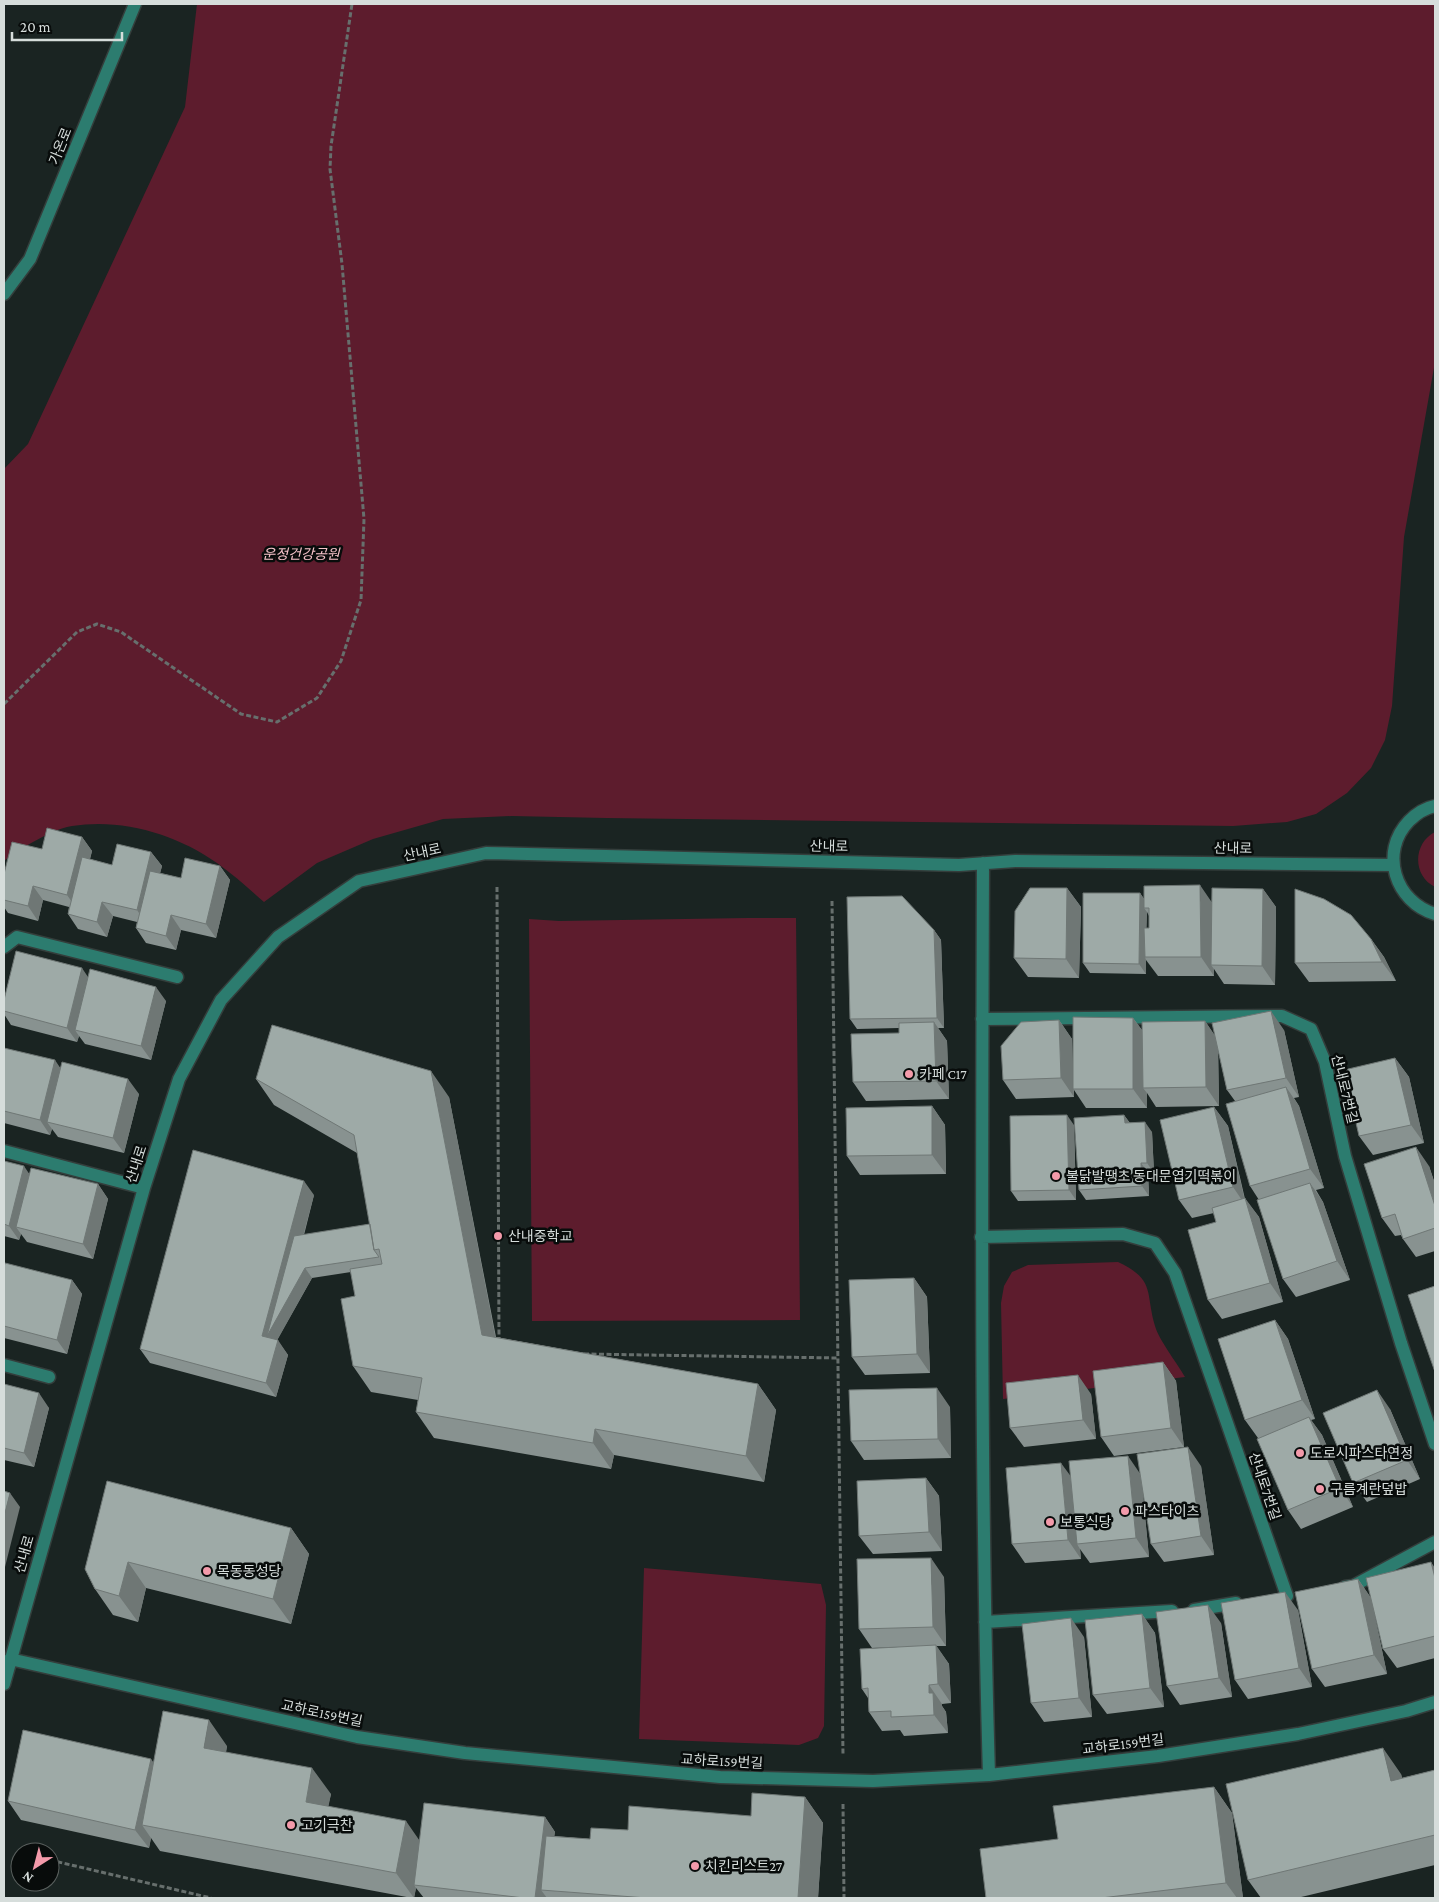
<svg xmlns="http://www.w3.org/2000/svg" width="1439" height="1902" viewBox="0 0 1439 1902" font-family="'Crimson Pro','Noto Sans KR',serif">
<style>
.green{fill:#5d1c2d}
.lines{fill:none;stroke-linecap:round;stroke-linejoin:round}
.minor-casing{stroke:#343e3c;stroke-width:15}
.path{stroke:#676f6d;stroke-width:3;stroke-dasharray:5 2.5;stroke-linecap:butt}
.minor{stroke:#2c7c6f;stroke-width:12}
.wall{fill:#889290;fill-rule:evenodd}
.shaded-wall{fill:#6f7775}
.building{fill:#9eaaa7;stroke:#6f7775}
.poi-dot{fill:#f39aaa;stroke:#080c0b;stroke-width:2}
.labels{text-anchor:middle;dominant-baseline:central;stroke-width:5;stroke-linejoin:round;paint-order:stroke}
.street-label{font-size:14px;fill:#d6dddb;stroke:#080c0b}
.park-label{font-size:14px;font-style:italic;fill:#f6c3ca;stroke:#080c0b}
.poi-label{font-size:14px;fill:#d6dddb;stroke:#080c0b;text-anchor:start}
</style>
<rect width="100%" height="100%" fill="#1a2422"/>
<path class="green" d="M197,4h1238v358l-31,175 -12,169 -7,34 -14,28 -24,25 -31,21 -29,8 -54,4 -627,-8 -94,-2 -69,3 -70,20 -56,24 -53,39c-15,-13 -30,-27 -47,-39 -41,-29 -95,-45 -145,-37 -13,2 -28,10 -39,16 -11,6 -20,11 -29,19v-392l24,-25 157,-337z
M1435,832v55c-23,-11 -22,-44 0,-55z
M747,918h49l4,402 -268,1 -3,-402 30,2z
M1118,1262c38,18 27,30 37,64 4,14 22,37 30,51l-182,22 -2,-96 3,-17 8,-14 16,-7z
M644,1568l177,16 5,21 -2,121 -6,12 -19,7 -160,-6z"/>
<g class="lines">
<g class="minor-casing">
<path id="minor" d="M4,294l26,-35 105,-255
M1435,806c-10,2 -19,8 -26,15 -30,31 -14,81 26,93
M983,863c-1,304 -3,608 6,912
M4,947l13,-10 160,40
M982,1019l300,-3 29,13 14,33 20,94 56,187 34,101
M4,1151l140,37
M981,1237l142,-3 32,9 20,30 112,323
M4,1365l45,12
M1345,1587l8,-1 82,-44
M1194,1610l42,-7
M985,1622l187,-11
M10,1659l347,78 108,16 255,24 153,4 116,-6 169,-19 140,-22 108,-23 29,-9
M4,1684l140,-496 35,-109 42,-79 57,-63 81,-56 127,-28 473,12 56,-4 378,4"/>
</g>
<path class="path" d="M4,704l73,-72 20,-8 24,8 120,82 36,8 40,-24 24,-37 20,-61 3,-81 -22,-255 -12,-95 1,-23 21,-142
M497,887l2,454
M832,901l11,854
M584,1354l254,4
M843,1804l1,94
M50,1860l161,38"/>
<use href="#minor" class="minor"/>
</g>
<path class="wall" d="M82,837l10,14 -2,8 22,6 39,-13 11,14 -2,7 21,5 39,-12 10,14 -14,58 -35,-8 -5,20 -30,-7 -10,-15 1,-6 -24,-6 -6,21 -29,-8 -10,-15 1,-7 -26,-7 -5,21 -30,-8 -4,-6v-33l38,-25z
M1067,888l14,19 -2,71 -51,-1 -14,-19z
M1263,889l13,18 -1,78 -51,-1 -10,-15v7h-56l-12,-16v14l-56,-1 -7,-10 57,-70 4,6 68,3zM1147,912l2,4v12h-3z
M934,930l7,10 3,88h-6l9,13 2,58 -83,2 -13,-19 46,-49v-5l-42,1 -7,-10z
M1371,939l13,18 12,24 -87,1 -14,-19z
M88,977l78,24 -15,59 -66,-16 -6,-8 -2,6 -66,-17 -7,-11v-14z
M1133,1018l9,12 63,-9 10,15 69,-6 15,67 -5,1 5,8 25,82 -8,2 7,12 27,78 -54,17 -13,-18 -24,-79 -9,-14 -15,-85 -8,-11 -9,-40 1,56 -63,1 -9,-14v15h-61l-12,-18v7l-58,2 -13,-19 56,-60 13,19 1,34z
M4,1048l57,20 78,26 -15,59 -66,-16 -6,-8 -2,6 -46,-12z
M1395,1058l14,19 15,66 -51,12 -14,-19z
M256,1079l193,18 47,240 262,47 18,26 -12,72 -150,-27 -3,14 -177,-31 -18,-26 2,-12 -47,-8 -18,-26 2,-70 -4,-24 -39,6 -35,62 11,15 -12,42 -126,-34 -10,-14 174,-154 -10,40 66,-11 -13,-71 -83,-48z
M932,1106l13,19 1,49 -86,1 -13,-19z
M1214,1107l14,19 17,73 14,18 24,85 -61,17 -14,-19 8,-78 -2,-9 -22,5 -13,-18z
M1124,1115l6,8 22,9 2,41h-6l1,23 -63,4 -7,-10z
M1074,1125l2,75 -58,1 -7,-10z
M4,1161l26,13 68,10 10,15 -15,60 -66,-17 -6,-8 -2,6 -15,-4z
M1429,1166l6,18v67l-19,6 -13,-18 -2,-4 -6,1 -13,-18z
M4,1268l68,12 10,14 -15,60 -63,-16z
M914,1278l13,19 3,76 -65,2 -13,-18z
M1275,1320l13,19 27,80 -4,1 11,15 31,72 -52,22 -13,-19 -30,-72 -13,-18z
M1163,1362l13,19 8,66 -70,9 -13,-19z
M4,1384l45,24 -15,59 -30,-7z
M1091,1394l5,45 -72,8 -14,-19z
M950,1407l1,51 -87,2 -13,-19z
M1390,1409l30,70 -53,23 -14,-19z
M1201,1466l13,89 -50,7 -13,-18 -9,-59 7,72 -59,6 -10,-14 1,10 -56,4 -13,-19 59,-67 69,-4z
M926,1478l13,18 3,55 -69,3 -14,-18z
M291,1528l18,26 -18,70 -145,-36 -8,34 -25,-7 -18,-26 -10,-20z
M1435,1568v90l-38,10 -14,-19 -12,-51 16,76 -62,13 -13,-18 46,-90 13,19z
M944,1577l2,69h-10l13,18 2,39 -9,1v2l4,6 2,21 -44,3 -4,-6 -18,1 -13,-19 -1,-14 -6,-9 43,-42 -33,1 -13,-19z
M1298,1610l14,77 -64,12 -13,-19z
M1142,1614l13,19 9,74 -57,7 -14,-19z
M1221,1623l11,74 -52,8 -13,-19z
M1084,1637l8,80 -48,5 -13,-19z
M227,1746l-1,6 105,42 -3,12 91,34 126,-23 10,15 -1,4 36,3 38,-9 123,-14 54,-19 18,26 -5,75h-394l-8,-10 -2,10h-2l-252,-47 -9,-13 -2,10 -128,-28 -13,-19 146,-39z
M1435,1770v95l-138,33h-36l-13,-18 153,-106 1,4z
M1214,1787l18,26 11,85h-257l72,-59z"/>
<path class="shaded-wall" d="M82,837l10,14 -15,58 -10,-14z
M151,852l11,14 -15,59 -10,-15z
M220,866l10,14 -14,58 -10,-14z
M1200,885l13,19 -2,61 3,4v7l-13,-19z
M33,886l10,14 -5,21 -10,-15z
M1067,888l14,19 -2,71 -13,-19z
M1263,889l13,18 -1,78 -13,-19z
M1140,893l7,10 -3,5 3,4 -1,45h-1l1,3v14l-7,-10z
M102,902l11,14 -6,21 -10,-15z
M171,915l10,15 -5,20 -10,-14z
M934,930l7,10 3,88 -7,-10z
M1371,939l13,18 12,24 -14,-19z
M82,968l10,15 -17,47 4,6 -2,6 -10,-14z
M156,987l10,14 -15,59 -10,-14z
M1271,1011l13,19 15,67 -13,-19z
M1133,1018l14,19 -4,51 4,5v15l-14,-19z
M1059,1020l13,19 2,58 -13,-19z
M1205,1021l13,19 1,66 -13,-19z
M934,1022l13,19 2,58 -13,-18z
M1395,1058l14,19 15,66 -13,-18z
M55,1060l10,15 -18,47 5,7 -2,6 -10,-15z
M431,1071l18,26 51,264 -18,-26z
M128,1079l11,15 -15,59 -11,-15z
M1286,1087l13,19 25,82 -14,-19z
M932,1106l13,19 1,49 -14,-19z
M1214,1107l14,19 18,80 -13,-19z
M1067,1115l7,10 2,75 -7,-10z
M1124,1115l7,10 -6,-2z
M1145,1122l7,10 2,41 -7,-10z
M1416,1147l13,19 6,18v22z
M1141,1163l7,10 1,23 -7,-10z
M24,1166l10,15 -18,46 5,7 -2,6 -10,-14z
M304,1181l10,14 -29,109 20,-36 7,10 -38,68 -12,-10z
M1310,1183l13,19 27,78 -13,-19z
M98,1184l10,15 -15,60 -10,-15z
M1245,1198l14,19 24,85 -13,-19z
M914,1278l13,19 3,76 -13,-19z
M72,1280l10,14 -15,60 -10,-14z
M1275,1320l13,19 27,80 -13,-19z
M278,1340l10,15 -12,42 -10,-14z
M1163,1362l13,19 8,66 -13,-19z
M1078,1375l13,19 5,45 -13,-19z
M758,1384l18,26 -12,72 -18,-26z
M937,1388l13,19 1,51 -13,-19z
M1377,1390l13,19 30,70 -13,-19z
M39,1393l10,15 -15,59 -10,-14z
M1309,1417l13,18 31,72 -13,-19z
M595,1429l19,26 -3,14 -18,-26z
M1188,1447l13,19 13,89 -13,-19z
M1128,1456l13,19 8,82 -13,-19z
M1061,1463l14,19 2,62 3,5 1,10 -13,-19z
M926,1478l13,18 3,55 -13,-19z
M10,1493l10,14 -15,60 -1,-2v-48z
M291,1528l18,26 -18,70 -18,-25z
M931,1558l13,19 2,69 -13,-19z
M128,1562l18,26 -8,34 -19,-26z
M1431,1562l4,6v10z
M1358,1579l13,19 16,76 -13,-19z
M1285,1592l13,18 14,77 -13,-19z
M1208,1605l13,18 11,74 -13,-19z
M1142,1614l13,19 9,74 -14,-19z
M1071,1618l13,19 8,80 -13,-19z
M936,1645l13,19 2,39 -13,-19z
M929,1685l13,19v2l4,6 2,21 -14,-18 -5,-22z
M209,1720l18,26 -5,28 -18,-26z
M1383,1748l18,26 8,33 -18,-26z
M151,1759l13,18 -22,48 9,13 -2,10 -14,-18z
M312,1768l19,26 -7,34 -18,-26z
M1214,1787l18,26 11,85h-6l-11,-15z
M805,1797l18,26 -5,75h-20z
M545,1817l10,15 -7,58h-7l6,8h-12z
M406,1821l18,26 -10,38 2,3 -2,10 -18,-25z"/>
<path class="building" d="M47,828l35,9 -15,58 -34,-9 -5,20 -24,-6v-26l8,-32 30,7z
M117,844l34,8 -14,58 -35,-8 -5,20 -29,-8 14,-57 30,8z
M185,858l35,8 -14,58 -35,-9 -5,21 -30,-8 14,-57 31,7z
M1200,885l1,72h-56l-1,-29h5v-20h-5v-22z
M1030,888h37l-1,71 -52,-1 1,-47z
M1212,888l51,1 -1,77 -51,-1z
M1295,889l29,10 27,16 20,24 11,23 -87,1z
M1083,893h57l-1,71 -56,-1z
M902,896l32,34 3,88 -87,1 -3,-122z
M16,951l66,17 -15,60 -63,-17v-11z
M90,969l66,18 -15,59 -66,-16z
M1271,1011l15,67 -59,12 -15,-67z
M1073,1017l60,1v71h-60z
M1059,1020l2,58 -58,2 -2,-34 20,-24z
M1205,1021l1,66 -63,1 -1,-66z
M934,1022l2,59 -83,1 -2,-48 48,-1v-10z
M272,1025l159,46 51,264 276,49 -12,72 -151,-27 -2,14 -177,-31 6,-34 -69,-12 -12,-67 14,-3 -5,-27 32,-5 -3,-15 -5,1 -20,-115 -98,-56z
M4,1048l51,12 -15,60 -36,-9z
M1395,1058l16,67 -52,11 -15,-66z
M62,1062l66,17 -15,59 -66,-16z
M1286,1087l24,82 -60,17 -24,-82z
M932,1106v49l-85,1 -1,-48z
M1214,1107l19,80 -54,13 -19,-80z
M1067,1115l2,75 -58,1 -1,-75z
M1124,1115l1,8 20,-1 2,41h-6l1,23 -63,4 -5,-72z
M1416,1147l19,59v22l-32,11 -8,-25 -13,4 -18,-54z
M193,1150l111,31 -42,155 16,4 -12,43 -126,-34z
M4,1161l20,5 -15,60 -5,-2z
M31,1168l67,16 -15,60 -67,-17z
M1310,1183l27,78 -54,18 -26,-79z
M1245,1198l25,85 -62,17 -20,-70 28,-8 -4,-14z
M370,1224l4,26 5,7 -74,11 -38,68 27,-100z
M5,1263l67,17 -15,60 -53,-14v-58z
M914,1278l3,76 -65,3 -3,-77z
M1435,1286v86l-27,-77z
M1275,1320l27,80 -57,20 -27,-81z
M1163,1362l8,66 -70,9 -8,-66z
M1078,1375l5,45 -73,8 -4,-45z
M4,1384l35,9 -15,60 -20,-5z
M937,1388l1,51 -87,2 -2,-51z
M1377,1390l30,70 -54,23 -30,-70z
M1309,1417l31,71 -52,22 -31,-71z
M1188,1447l13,89 -50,8 -14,-90z
M1128,1456l8,82 -59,6 -8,-83z
M1061,1463l7,77 -56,4 -6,-76z
M926,1478l3,54 -70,4 -2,-55z
M107,1481l184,47 -18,71 -145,-37 -9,34 -24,-7 -10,-20z
M4,1491l6,2 -6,24z
M931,1558l2,69 -74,2 -2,-70z
M1431,1562l4,16v58l-52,13 -17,-71z
M1358,1579l16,76 -62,14 -17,-77z
M1285,1592l14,76 -64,12 -14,-77z
M1208,1605l11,73 -52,8 -11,-74z
M1142,1614l8,74 -57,7 -8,-75z
M1071,1618l8,80 -48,5 -9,-79z
M936,1645l2,39 -9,1v8h4l1,22 -43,2v-6l-22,1 -1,-24 -6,1 -2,-40z
M163,1711l46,9 -5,28 108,20 -6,34 100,19 -10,52 -254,-48z
M23,1730l128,29 -16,71 -127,-29z
M1383,1748l8,33 44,-11v65l-187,45 -22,-96z
M1214,1787l12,96 -125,15h-115l-6,-49 78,-10 -5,-33z
M752,1793l53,4 -7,101h-151l-106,-8 5,-54 44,3 1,-11 37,2 1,-24 122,10z
M424,1803l121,14 -10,81h-11l-110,-13z"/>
<g class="poi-dot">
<circle cx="909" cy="1074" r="5"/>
<circle cx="1056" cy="1176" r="5"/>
<circle cx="498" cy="1236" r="5"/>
<circle cx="1300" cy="1453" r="5"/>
<circle cx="1320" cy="1489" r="5"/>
<circle cx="1125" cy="1511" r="5"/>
<circle cx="1050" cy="1522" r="5"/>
<circle cx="207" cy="1571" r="5"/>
<circle cx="291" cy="1825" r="5"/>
<circle cx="695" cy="1866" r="5"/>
</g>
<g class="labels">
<g class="street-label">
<text transform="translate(60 146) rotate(-68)">가온로</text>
<text transform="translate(829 846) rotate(1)">산내로</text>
<text transform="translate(1233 848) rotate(1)">산내로</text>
<text transform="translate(422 852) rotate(-12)">산내로</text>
<text transform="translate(1345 1089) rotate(76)">산내로7번길</text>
<text transform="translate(136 1164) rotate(-72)">산내로</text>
<text transform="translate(1265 1486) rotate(71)">산내로7번길</text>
<text transform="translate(24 1554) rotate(-74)">산내로</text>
<text transform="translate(322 1713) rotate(12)">교하로159번길</text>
<text transform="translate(1123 1744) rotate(-7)">교하로159번길</text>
<text transform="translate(722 1761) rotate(3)">교하로159번길</text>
</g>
<g class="park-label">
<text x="301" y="554">운정건강공원</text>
</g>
<g class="poi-label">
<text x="919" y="1074">카페 C17</text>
<text x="1066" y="1176">불닭발땡초 동대문엽기떡볶이</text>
<text x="508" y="1236">산내중학교</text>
<text x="1310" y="1453">도로시파스타연정</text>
<text x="1330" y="1489">구름계란덮밥</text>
<text x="1135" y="1511">파스타이츠</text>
<text x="1060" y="1522">보통식당</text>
<text x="217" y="1571">목동동성당</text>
<text x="301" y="1825">고기극찬</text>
<text x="705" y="1866">치킨리스트27</text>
</g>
</g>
<rect width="1439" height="1902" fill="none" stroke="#d6dddb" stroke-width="10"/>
<g transform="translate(35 1867) rotate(216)"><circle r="24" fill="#080c0b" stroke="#5a605e"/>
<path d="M0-4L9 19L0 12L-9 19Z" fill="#f39aaa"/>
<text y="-8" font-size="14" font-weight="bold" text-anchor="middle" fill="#d6dddb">N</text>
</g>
<path d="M12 32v8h110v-8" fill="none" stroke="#d6dddb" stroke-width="2.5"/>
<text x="20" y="32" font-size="15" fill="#d6dddb" stroke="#080c0b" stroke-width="4" paint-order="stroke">20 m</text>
</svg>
